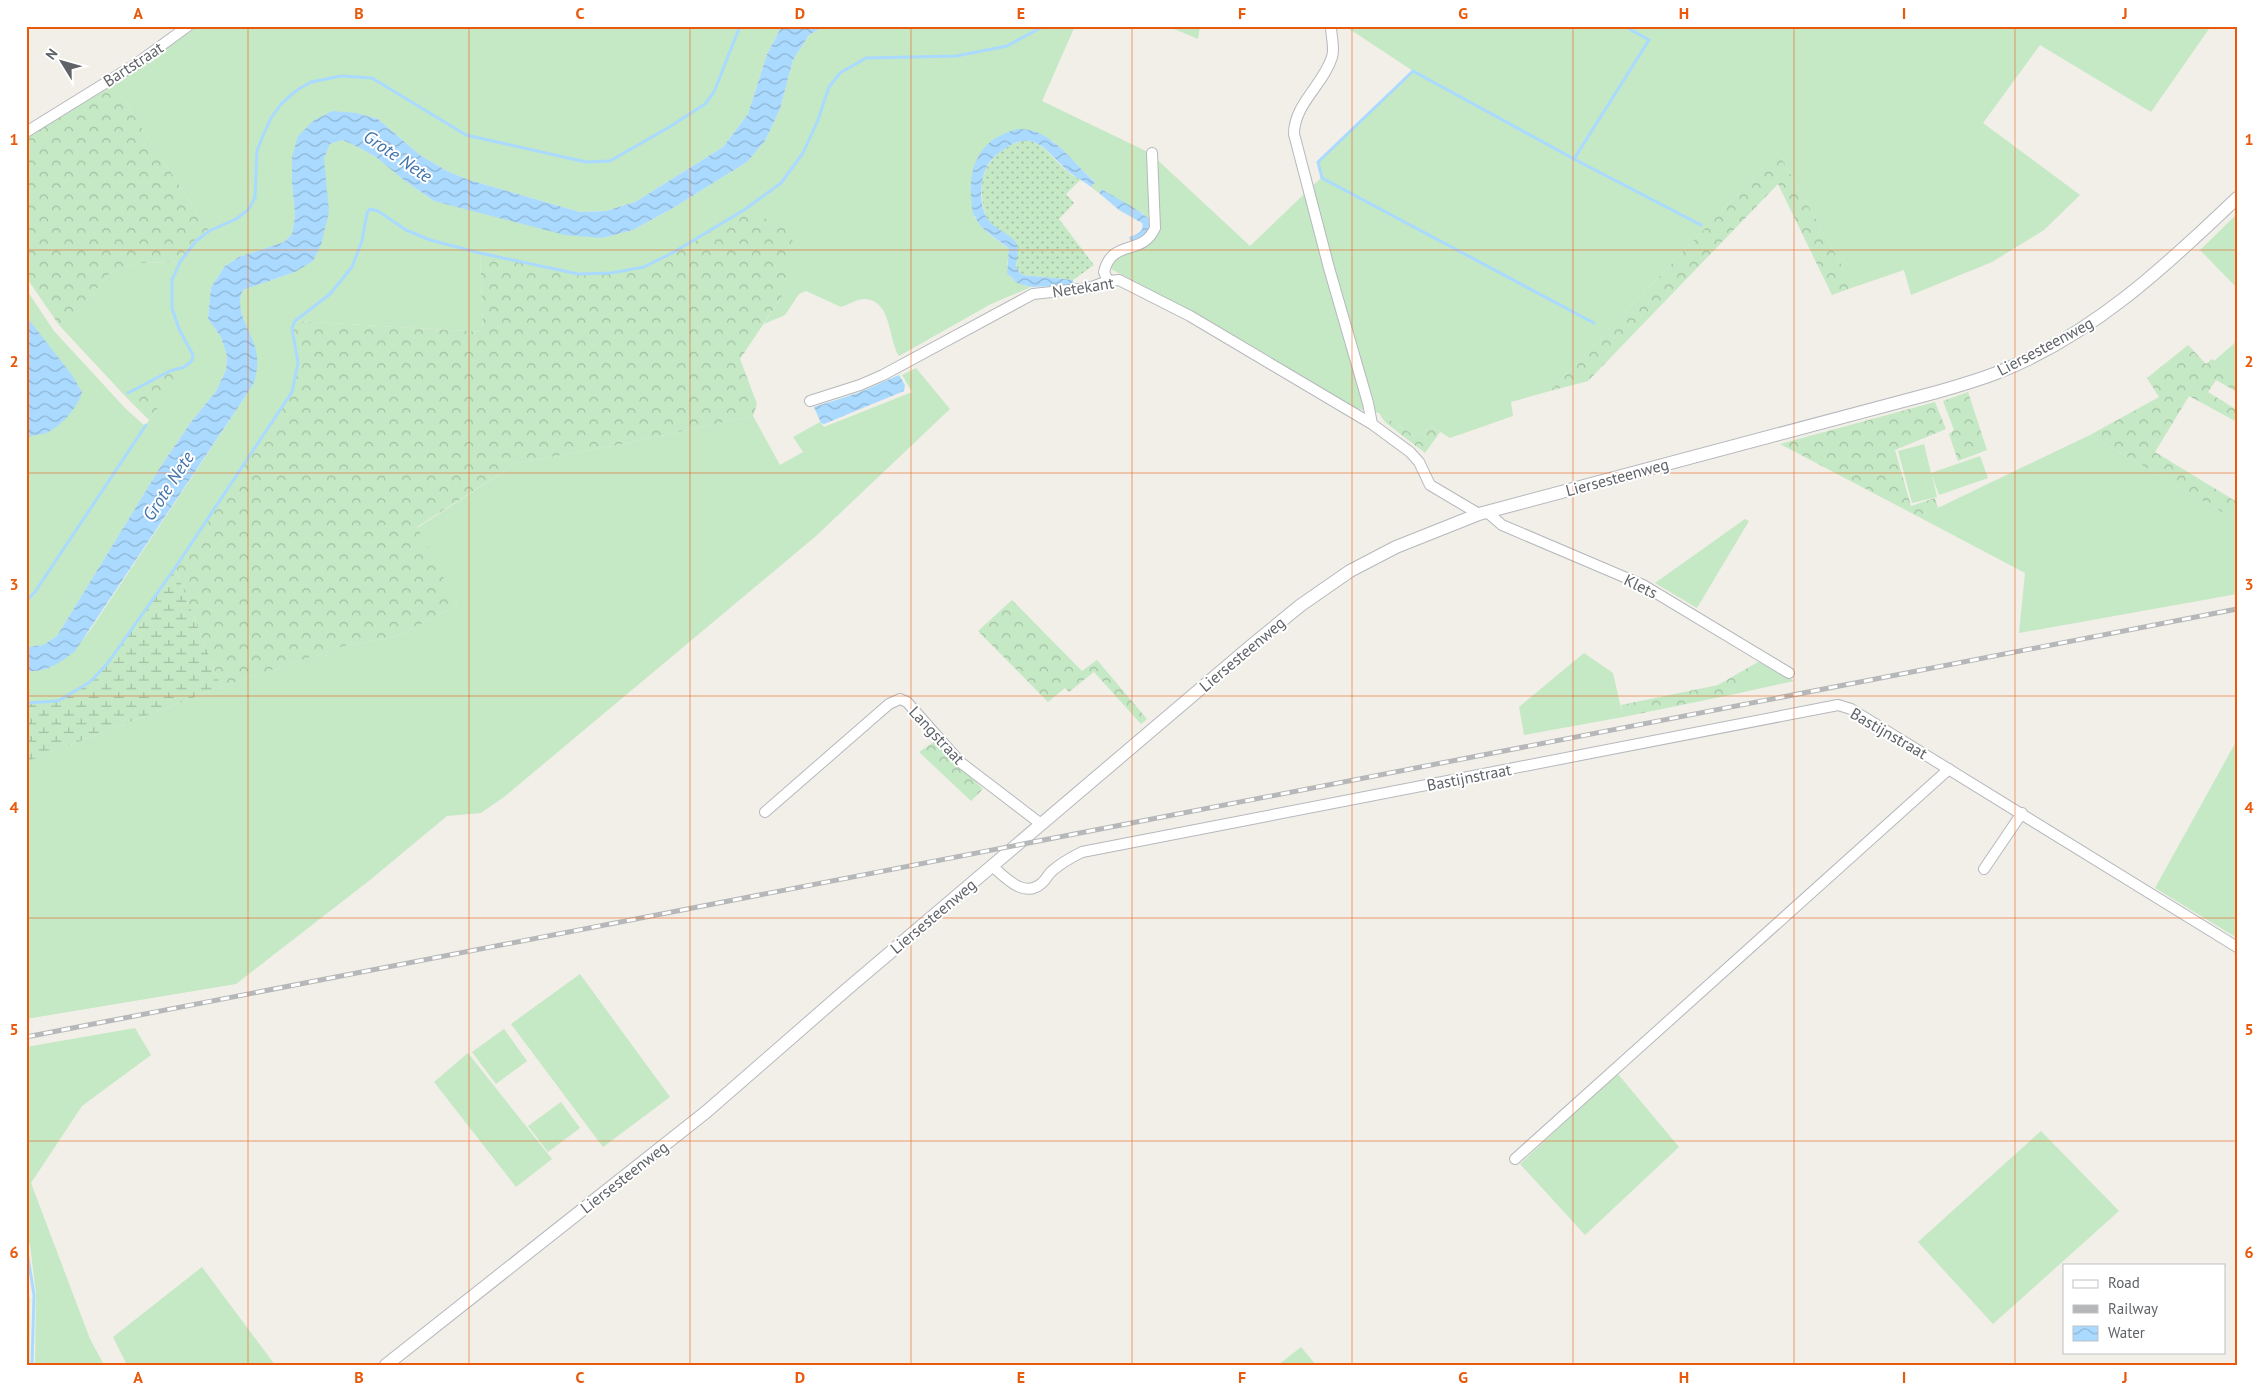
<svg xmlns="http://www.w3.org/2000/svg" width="2263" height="1391" viewBox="0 0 2263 1391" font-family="'PT Sans',sans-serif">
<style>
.grass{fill:#c5e8c5}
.forest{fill:url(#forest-crowns)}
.wetland{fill:url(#wetland-marsh)}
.garden{fill:url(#garden-dots)}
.water{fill:url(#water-waves)}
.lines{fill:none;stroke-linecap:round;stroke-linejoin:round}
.stream{stroke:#aadaff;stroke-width:3}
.minor-casing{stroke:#b5b8bc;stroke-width:12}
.tertiary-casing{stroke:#b5b8bc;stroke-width:14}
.minor{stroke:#fff;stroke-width:10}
.tertiary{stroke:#fff;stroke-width:12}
.rail-casing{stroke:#b6b7b8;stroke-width:5}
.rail{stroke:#fff;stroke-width:3;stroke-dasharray:9;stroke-linecap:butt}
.grid{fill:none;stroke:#e8590c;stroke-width:1;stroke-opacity:0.55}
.labels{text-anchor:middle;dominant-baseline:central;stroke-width:4;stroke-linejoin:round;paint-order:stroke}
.street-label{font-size:16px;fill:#5f6368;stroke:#fff}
.water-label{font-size:18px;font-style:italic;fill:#4174aa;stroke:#fff}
.neatline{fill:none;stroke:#e8590c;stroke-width:2}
.grid-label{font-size:16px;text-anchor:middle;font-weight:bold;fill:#e8590c}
</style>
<defs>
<pattern id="forest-crowns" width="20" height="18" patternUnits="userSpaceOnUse" patternTransform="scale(1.25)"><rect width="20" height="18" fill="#c5e8c5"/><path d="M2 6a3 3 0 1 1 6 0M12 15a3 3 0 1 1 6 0" fill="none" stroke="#a3c0a4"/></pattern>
<pattern id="wetland-marsh" width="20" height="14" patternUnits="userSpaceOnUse" patternTransform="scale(1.25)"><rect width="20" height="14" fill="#c5e8c5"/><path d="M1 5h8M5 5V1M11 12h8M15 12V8" fill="none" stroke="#a3c0a4"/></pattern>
<pattern id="garden-dots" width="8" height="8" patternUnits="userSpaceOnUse" patternTransform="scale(1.25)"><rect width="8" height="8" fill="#c5e8c5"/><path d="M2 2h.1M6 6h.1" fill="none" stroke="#a3c0a4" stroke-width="1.8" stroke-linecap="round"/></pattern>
<pattern id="water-waves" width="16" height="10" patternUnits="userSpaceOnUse" patternTransform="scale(1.25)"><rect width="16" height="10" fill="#aadaff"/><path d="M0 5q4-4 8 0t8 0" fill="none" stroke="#8eb4d2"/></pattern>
</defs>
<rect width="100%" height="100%" fill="#f1efe8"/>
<path class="grass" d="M198,26h584l-15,28 -19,60 -25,33 -88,55 -29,9 -26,1 -111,-32 -22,-9 -27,-16 -42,-36 -21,-6 -65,44v26l3,33 -3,18 -8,8 -45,15 -14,9 -14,21 -3,32 13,18 6,19 -1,14 -10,21 -25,31 -30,44 -104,170 -14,9 -17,2v-358l28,42 72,78 19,17 45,-64 -65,34 -66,-71 14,-8 37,-44 27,-10 43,-1 16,-21 13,-10 -95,-146z
M824,26h251l-33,75 108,52 100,93 71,-68 -3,-16 95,-91 -68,-45h866l-60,86 -111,-67 -57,78 97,72 -36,35 -52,32 -81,33 -7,-25 -50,17 -76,-135 -228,239 -39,11 2,14 -63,22 -18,-11 -17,9 -36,-23 -25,-5 -165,-97 -78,-42 1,-7 33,-26 -1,-22 -24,-12 -17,-13 -4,4 -8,-6 4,-5 -42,-41 -62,1 -14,16 -3,59 15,17 20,15 1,2c-7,23 -1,30 21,36l-40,17 -92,52c-11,-16 -7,-57 -35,-57 -7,0 -16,6 -23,8l-35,-16 -7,3 -14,21 -21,9 21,-32 -111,-40c-10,5 -20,11 -31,15 -54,17 -109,-3 -163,-14l3,79 -188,-11 -3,7 6,35 -6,29 -117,176 -68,96 -17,18 -32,19 -32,2v-32c29,3 45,-19 63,-39l164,-247 -10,-68 -4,-13 4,-14 52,-18 29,-95v-20l6,-13 12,-4 12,5 22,12 29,24 29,20 168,37 31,-8 40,-22 74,-46 18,-21 15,-32 13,-49 16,-25z
M1167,26h33l-2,13z
M2237,214v74l-37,-38z
M2237,341v33l-23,-13z
M916,368l34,41 -134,127 -312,261 -23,16 -34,3 -77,64 -134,104 -210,35v-257l195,-75 123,-41 51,-9 63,-32 -41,-77 100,-65 101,-18 135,-29 27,49 23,-13 -10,-15 27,-15 4,5 88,-35 -10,-17z
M2090,435l147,86v73l-218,39 6,-60 -106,-56z
M1924,444l7,29 49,-17 8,22 -49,17 -7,-20 5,22 -25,6 -14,-52z
M1745,519l4,2 -52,87 -42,-25z
M1584,653l29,20 10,44 -99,18 -5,-28z
M1761,659l33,22 -59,13 -2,-7 31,-19 -6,-6z
M2237,740v198l-82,-50z
M580,974l90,123 -67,50 -92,-123z
M135,1028l16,27 -69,51 -51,77 59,156 14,26h-69l1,-71 -6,-49 -4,-5v-193z
M504,1029l23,32 -31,23 -24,-32z
M468,1053l84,106 -36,28 -82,-105z
M1617,1073l62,74 -94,88 -65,-71z
M561,1102l19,26 -32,24 -20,-26z
M2041,1131l78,80 -126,113 -75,-82z
M202,1267l73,98h-148l-14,-28z
M30,1297v68h-4v-66z
M1301,1347l15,18h-38z"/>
<path class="forest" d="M114,85l95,146 -13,10 -16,21 -43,1 -27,10 -37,44 -14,8 -33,-48v-140z
M1778,152l76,135 -22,8 -54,-111 -190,197 -38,10z
M744,210l50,20 -9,62 -45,67 17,45 -4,12 -135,29 -101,18 -100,64 41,78 -63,32 -51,9 -123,41 -46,-119 117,-176 6,-29 -6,-35 3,-7 188,11 -3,-79c52,11 111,33 164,13 36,-13 68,-37 100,-56z
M2188,345l18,19 6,-5 25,15v18l-21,-12 -8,12 29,18v12l-48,-26 -34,56 82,50v19l-147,-86 69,-38 -12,-19z
M192,361l-43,59 -24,-24 45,-25 14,-4z
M1968,392l19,58 -29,11 -9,-27 5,-4 -11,-29z
M1935,402l11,27 -51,21 16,56 24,-8 3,10 -19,9 -139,-73z
M1379,413l36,23 17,-9 8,5 -15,21 -40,-31z
M1012,600l70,71 15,-11 50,59 -6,5 -47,-52 -25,20 -4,-4 -17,14 -70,-71z
M1758,662l7,6 -32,19 2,7 -112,23 -2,-12 97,-20z
M935,741l48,48 -12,12 -52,-49z"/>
<path class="wetland" d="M175,568l46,119 -195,75v-59c54,2 74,-31 102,-69 16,-22 31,-44 47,-66z"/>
<path class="garden" d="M1024,140c26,2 34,32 57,39l-15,15 8,9 -15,16 35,46 -21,15 -51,-5 -6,-8 1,-12 -1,-13c-9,-6 -21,-13 -28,-22 -4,-7 -5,-15 -6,-23 -3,-29 14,-49 42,-57z"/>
<path class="water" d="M782,26h42l-15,9 -16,25 -13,49 -15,32 -18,21 -74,46 -40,22 -31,8 -37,-3 -131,-34 -29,-20 -29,-24 -22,-12 -12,-5 -12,4 -6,14 5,54 -8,33 -8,16 -18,11 -52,18c-11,24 13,44 14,68 1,9 -1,18 -4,27l-178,266c-15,12 -29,22 -49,20v-24l17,-2 14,-9 104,-170 30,-44 25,-31 10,-21 1,-14 -6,-19 -13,-18 3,-32 14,-21 14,-9 45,-15 8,-8 3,-18 -3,-33v-26l6,-21 15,-15 19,-10 25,2 21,6 42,36 27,16 22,9 111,32 26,-1 29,-9 88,-55 25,-33 19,-60z
M1018,129c32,-2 54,33 77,53l-4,5c-7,-6 -15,-9 -22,-15 -21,-18 -33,-44 -63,-24 -7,4 -13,9 -17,15 -10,15 -11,45 1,59 7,8 22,13 27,22 3,7 -1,16 -1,23l6,8 51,5 1,5 -43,2 -14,-4 -10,-10 2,-24c-12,-11 -27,-17 -34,-32 -4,-6 -3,-15 -4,-22 -2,-34 13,-58 47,-66z
M1102,189c16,11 36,19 49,32 -1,14 -9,17 -20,22l-2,-6c7,-2 16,-5 13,-14l-23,-13 -20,-17z
M26,316l46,59 10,17c-4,15 -21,35 -36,41 -7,2 -14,2 -20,5z
M899,375l6,10 -1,6 -80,33 -3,-1 -7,-16 44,-14z"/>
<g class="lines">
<path class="stream" d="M1574,159l75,-119 -25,-14
M1594,323l-272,-145 -4,-16 95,-91 161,88 127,66
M128,393l42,-22 14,-4 8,-6 1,-6 -14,-26 -7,-21v-28l8,-18 16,-21 13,-10 27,-12 12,-9 7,-12 2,-47 5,-13 9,-20 10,-14 16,-14 14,-8 30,-6 31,2 94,57 120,27 24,-1 61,-35 34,-22 9,-12 26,-66
M26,601l9,-9 111,-167
M26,703l32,-2 32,-19 17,-18 68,-96 117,-176 6,-29 -6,-35 3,-7 35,-27 22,-27 10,-26 5,-28 3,-4 8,2 28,19 24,10 50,13 98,21 33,-1 33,-6 30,-15 70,-42 37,-27 22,-30 15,-33 11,-33 11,-14 26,-15 90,-2 51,-10 37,-20
M26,1245l8,50 -2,70"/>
<g class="minor-casing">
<path id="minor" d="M1331,26c0,11 4,21 1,31 -8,27 -38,47 -38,77l35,134 39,135 4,21
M26,132l110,-68 52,-38
M1108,281l-4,-9c8,-34 38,-15 51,-44l-3,-75
M810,401l50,-16 23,-10 150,-81 56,-6 19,-7 11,-1 71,36 182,108 38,28 9,10 11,23 49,29
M1487,512l15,13 141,60 146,88
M765,812l124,-108 11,-5 7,3 53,60 81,62
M992,866c14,12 32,33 50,17 4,-3 6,-9 10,-12 9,-8 20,-14 30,-19l756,-147 13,4 386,238
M1984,869l38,-56
M1515,1159l434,-390"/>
</g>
<g class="tertiary-casing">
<path id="tertiary" d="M386,1365l320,-253 140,-122 406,-345 49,-40 49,-34 46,-24 83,-33 458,-122c21,-6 42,-12 62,-20 93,-37 166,-105 238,-174"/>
</g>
<use href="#minor" class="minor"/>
<use href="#tertiary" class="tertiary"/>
<g class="rail-casing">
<path id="rail" d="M26,1037l2211,-428"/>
</g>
<use href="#rail" class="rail"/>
</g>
<path class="grid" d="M248,26v1339M469,26v1339M690,26v1339M911,26v1339M1132,26v1339M1352,26v1339M1573,26v1339M1794,26v1339M2015,26v1339M26,250h2211M26,473h2211M26,696h2211M26,918h2211M26,1141h2211"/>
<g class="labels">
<g class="street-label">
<text transform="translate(133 64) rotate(-33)">Bartstraat</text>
<text transform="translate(1083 287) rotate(-9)">Netekant</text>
<text transform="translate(2045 346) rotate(-28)">Liersesteenweg</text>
<text transform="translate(1617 477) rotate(-15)">Liersesteenweg</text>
<text transform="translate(1641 586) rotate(26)">Klets</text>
<text transform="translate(1242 654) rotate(-40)">Liersesteenweg</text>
<text transform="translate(1889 733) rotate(30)">Bastijnstraat</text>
<text transform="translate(937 735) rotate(47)">Langstraat</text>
<text transform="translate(1469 777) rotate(-11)">Bastijnstraat</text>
<text transform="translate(933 916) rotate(-40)">Liersesteenweg</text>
<text transform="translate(624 1177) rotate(-38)">Liersesteenweg</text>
</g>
<g class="water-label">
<text transform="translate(398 156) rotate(34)">Grote Nete</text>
<text transform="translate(168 486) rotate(-57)">Grote Nete</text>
</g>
</g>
<rect width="2263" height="1391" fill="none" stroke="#ffffff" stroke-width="55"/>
<rect x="2063" y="1264" width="162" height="90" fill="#ffffff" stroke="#bfc1c3"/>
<rect x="2073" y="1280" width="25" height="8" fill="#ffffff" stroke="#bfc1c3"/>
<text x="2108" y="1288" font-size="15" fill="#5f6368">Road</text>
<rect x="2073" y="1305" width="25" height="8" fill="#b6b7b8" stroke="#bfc1c3"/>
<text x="2108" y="1314" font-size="15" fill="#5f6368">Railway</text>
<rect x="2073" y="1326" width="25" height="15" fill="url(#water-waves)" stroke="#bfc1c3"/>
<text x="2108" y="1338" font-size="15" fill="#5f6368">Water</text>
<g transform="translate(62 62) rotate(307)" stroke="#ffffff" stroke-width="4" paint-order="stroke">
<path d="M0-4L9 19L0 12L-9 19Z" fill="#5f6368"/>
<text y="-8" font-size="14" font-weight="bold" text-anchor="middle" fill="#5f6368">N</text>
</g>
<rect x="28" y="28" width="2208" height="1336" class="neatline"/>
<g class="grid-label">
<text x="138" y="19">A</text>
<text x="359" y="19">B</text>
<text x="580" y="19">C</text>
<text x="800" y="19">D</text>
<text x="1021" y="19">E</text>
<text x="1242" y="19">F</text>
<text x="1463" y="19">G</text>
<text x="1684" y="19">H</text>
<text x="1904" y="19">I</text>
<text x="2125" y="19">J</text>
<text x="14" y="145">1</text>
<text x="2249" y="145">1</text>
<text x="14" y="367">2</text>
<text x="2249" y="367">2</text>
<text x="14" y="590">3</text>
<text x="2249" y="590">3</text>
<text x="14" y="813">4</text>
<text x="2249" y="813">4</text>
<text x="14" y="1035">5</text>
<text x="2249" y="1035">5</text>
<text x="14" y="1258">6</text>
<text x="2249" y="1258">6</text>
<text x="138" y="1383">A</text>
<text x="359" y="1383">B</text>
<text x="580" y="1383">C</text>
<text x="800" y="1383">D</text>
<text x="1021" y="1383">E</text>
<text x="1242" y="1383">F</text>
<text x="1463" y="1383">G</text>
<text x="1684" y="1383">H</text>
<text x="1904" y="1383">I</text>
<text x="2125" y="1383">J</text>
</g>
</svg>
